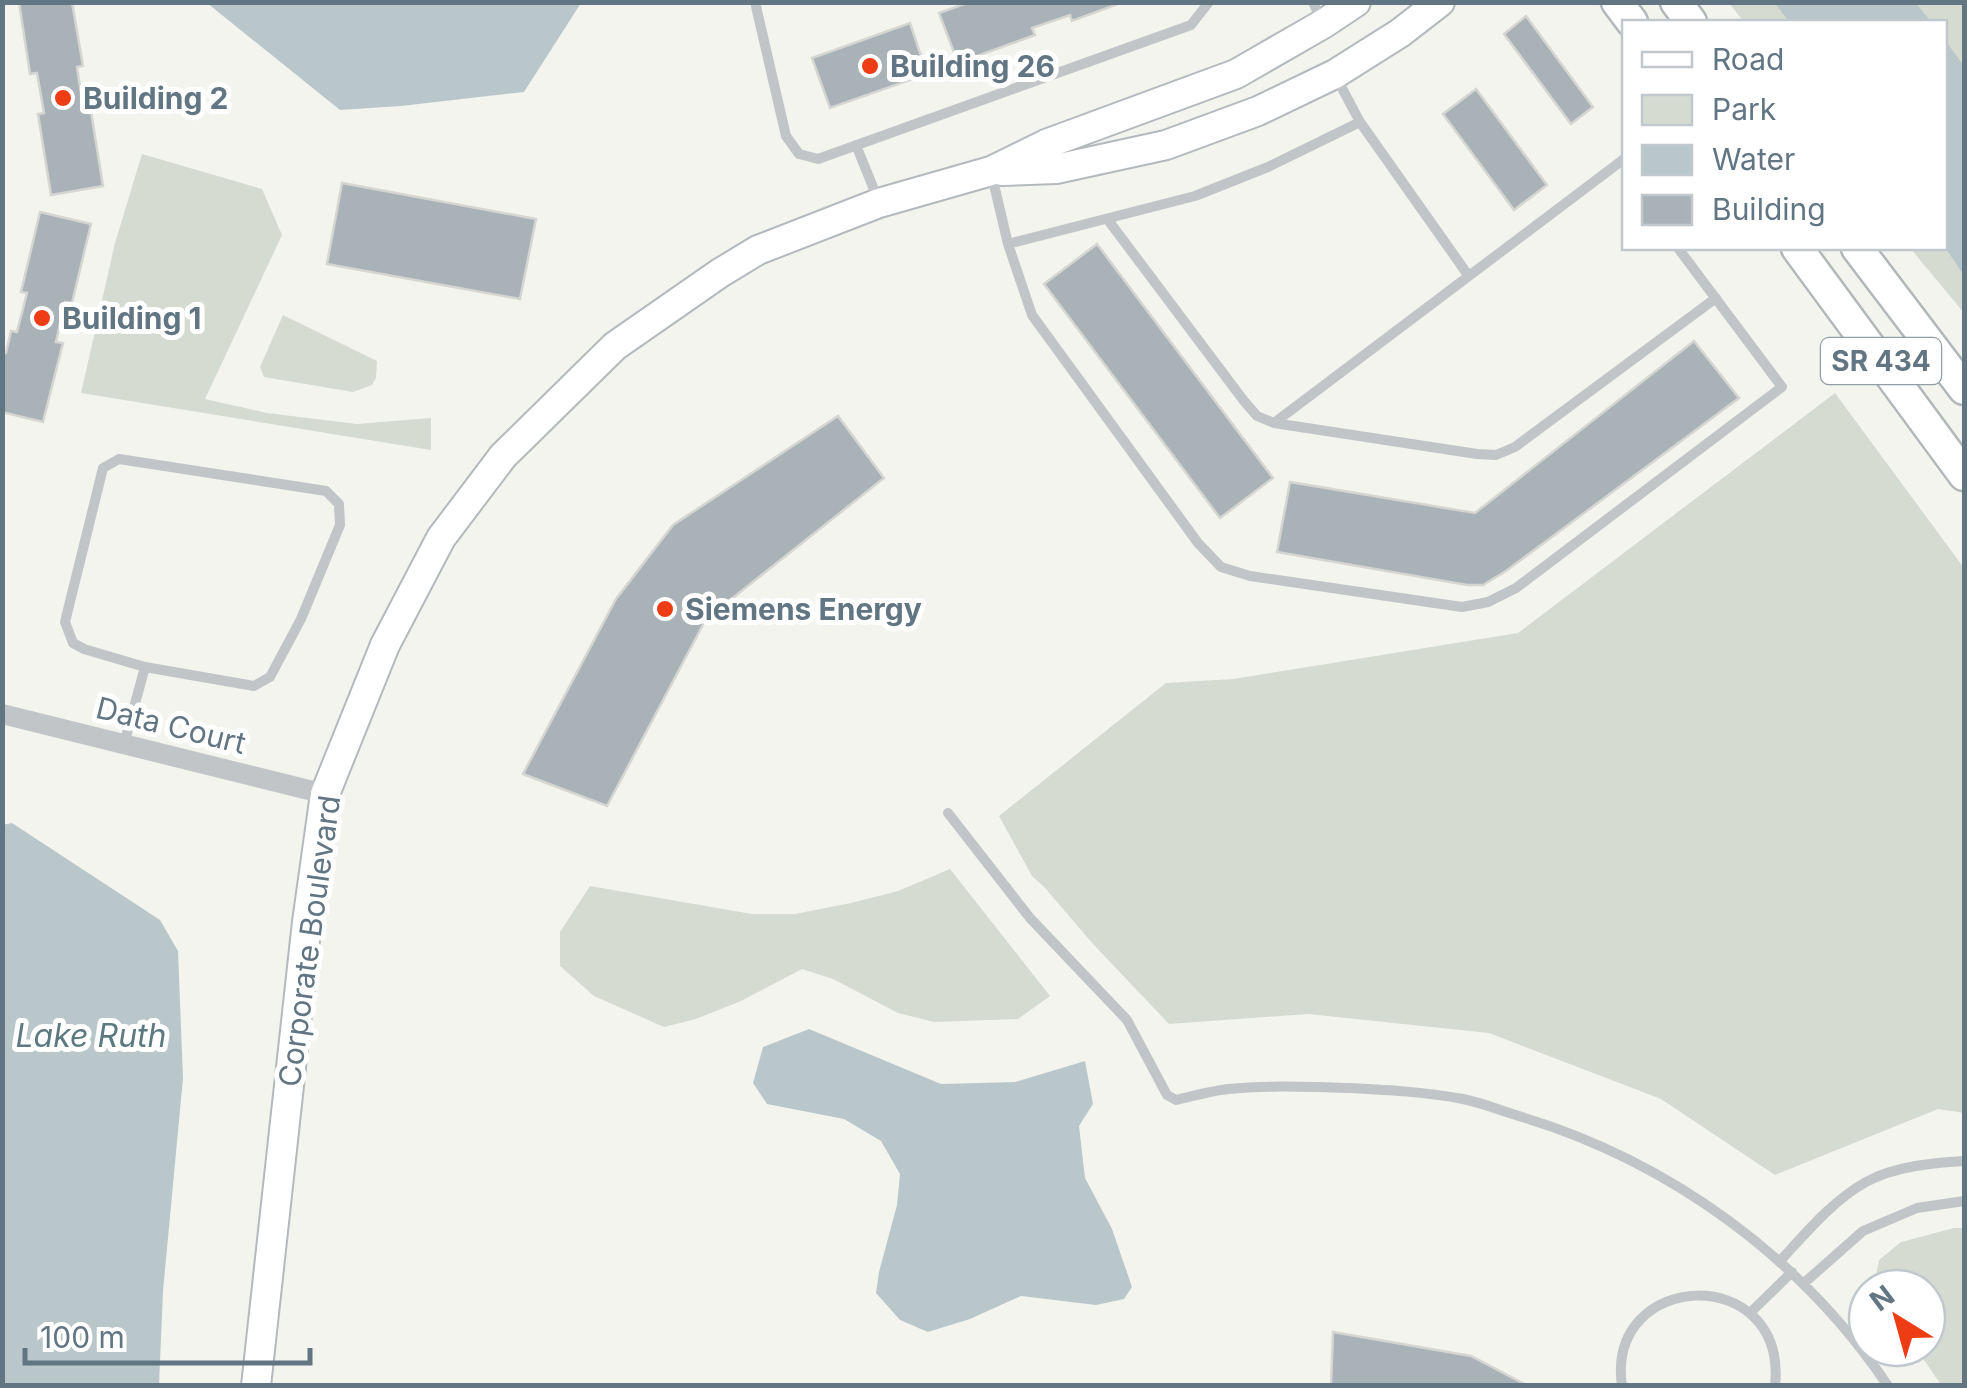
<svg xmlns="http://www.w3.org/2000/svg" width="1967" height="1388" viewBox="0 0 1967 1388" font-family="Inter,sans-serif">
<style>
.green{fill:#d5dbd0}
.water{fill:#b9c7cb}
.building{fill:#a9b2b7;stroke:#d5d5d2;stroke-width:2.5}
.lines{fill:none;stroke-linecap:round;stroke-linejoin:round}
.secondary-casing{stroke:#b3b9bd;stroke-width:32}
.primary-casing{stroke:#b2b7ba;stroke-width:35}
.lane{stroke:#c1c5c8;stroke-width:10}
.street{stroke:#c1c5c8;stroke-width:20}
.secondary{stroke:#fff;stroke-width:28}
.primary{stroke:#fff;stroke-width:30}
.poi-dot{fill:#ee3c15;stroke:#fff;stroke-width:4}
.labels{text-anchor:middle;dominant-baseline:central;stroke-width:10;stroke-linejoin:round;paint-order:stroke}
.shield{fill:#fff;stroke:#909ea8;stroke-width:2.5}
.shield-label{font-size:28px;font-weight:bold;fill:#617583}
.poi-label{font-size:30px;font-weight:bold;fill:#617583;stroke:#fff;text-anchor:start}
.street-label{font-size:30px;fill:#617583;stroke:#fff}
.water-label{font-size:32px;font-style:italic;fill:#5c7980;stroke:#fff}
</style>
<rect width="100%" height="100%" fill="#f4f4ef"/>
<path class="green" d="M1729,3h235v310l-54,-65h34v-226h-200z
M142,154l120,35 20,46 -77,164 62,14 90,11 74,-6v32l-350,-57 34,-150z
M283,315l94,46 -1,17 -4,7 -19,7 -89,-15 -4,-10z
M1835,393l129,175v545l-26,-4 -163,66 -114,-76 -172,-66 -181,-19 -139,10 -76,-80 -48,-56 -13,-12 -33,-60 167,-133 67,-4 285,-46z
M950,869l100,127 -32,23 -84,3 -36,-9 -65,-34 -31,-10 -61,32 -45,18 -32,8 -70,-31 -34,-30v-34l30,-46 162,28h43l56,-11 47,-12z
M1954,1228h10v157h-23l-25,-37h11v-60h-51l-2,-3 5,-25 22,-18z"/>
<path class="water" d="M207,3h374l-57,89 -123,14 -61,4z
M1775,3h141l15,19h-142z
M1945,40l19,26v210l-19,-29z
M12,823l148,97 18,31 5,127 -20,213 -4,94h-156l-1,-560z
M809,1029l132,55 74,-2 70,-21 8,43 -14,22 6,52 27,51 20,58 -8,12 -28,6 -75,-9 -51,23 -42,13 -28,-12 -24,-27 3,-21 18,-67 3,-31 -19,-33 -37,-22 -77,-15 -14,-21 10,-36z"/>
<path class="building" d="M19,2h53l11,64 -6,1 6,39 7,-1 13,81 -52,9 -13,-81 6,-1 -7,-40 -7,1z
M970,2h148v2l-46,17 -2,-6 -38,13 3,7 -77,28 -19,-50z
M1526,16l67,91 -22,17 -67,-90z
M910,23l17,51 -97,34 -18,-50z
M1476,89l71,96 -33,25 -71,-96z
M342,183l194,36 -16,80 -193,-35z
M40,212l51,12 -19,79 -7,-1 -9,40 7,1 -20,79 -41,-10v-60l4,1 5,-22 6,1 10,-39 -6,-1z
M1097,244l176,234 -53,40 -176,-234z
M1694,341l45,57 -233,173 -23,14h-16l-190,-33 13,-70 185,31z
M838,416l46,62 -178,141 -99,187 -84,-32 93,-175 57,-74z
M1333,1332l138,24 57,30h-197z"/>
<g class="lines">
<g class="secondary-casing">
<path id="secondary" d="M1002,171l54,-2 110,-24 92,-34 77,-37 65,-41 40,-31
M256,1386l51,-464 18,-128 60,-149 56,-107 62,-82 112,-110 105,-73 38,-23 121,-47 112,-32 55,-27 190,-70 87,-50 33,-22"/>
</g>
<g class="primary-casing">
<path id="primary" d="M1617,2l15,20
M1676,2l15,20
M1797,248l167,227
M1857,248l107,141"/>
</g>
<path class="lane" d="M755,2l31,134 13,18 19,5 373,-134 18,-23
M1313,2l10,22
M1335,75l25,47 108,153
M856,145l23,57
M991,172l17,72 24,71 166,228 23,24 29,9 212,31 26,-5 28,-14 266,-201 -104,-139
M1108,220l136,181 13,15 17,7 203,31 19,1 19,-8 201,-149
M1008,244l187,-48 73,-29 92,-45
M1274,423l350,-264
M124,744l21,-77 109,19 16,-9 31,-58 39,-94 -1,-21 -13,-13 -207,-32 -16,9 -38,154 8,21 11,6 61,18
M948,813l82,105 97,102 40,75 9,5c17,-4 35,-9 52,-11 41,-4 82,-2 122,-1 38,2 76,4 113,11 20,4 39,12 59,18 148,45 279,140 366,269
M1780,1261c26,-28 52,-60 86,-79 29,-16 67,-19 98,-21
M1803,1284l60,-53 54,-23 47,-7
M1750,1313l42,-41
M1622,1386c-17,-117 166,-124 153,0"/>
<path class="street" d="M2,714l323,80"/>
<use href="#secondary" class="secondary"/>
<use href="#primary" class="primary"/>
</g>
<g class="poi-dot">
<circle cx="870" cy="66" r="10"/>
<circle cx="63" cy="98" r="10"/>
<circle cx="42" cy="318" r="10"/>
<circle cx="665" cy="609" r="10"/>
</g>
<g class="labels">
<rect class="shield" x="1821" y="338" width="120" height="46" rx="8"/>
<g class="shield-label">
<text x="1881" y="361">SR 434</text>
</g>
<g class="poi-label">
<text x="890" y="66">Building 26</text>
<text x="83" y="98">Building 2</text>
<text x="62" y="318">Building 1</text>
<text x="685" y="609">Siemens Energy</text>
</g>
<g class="street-label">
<text transform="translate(171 725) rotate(14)">Data Court</text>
<text transform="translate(309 941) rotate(-82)">Corporate Boulevard</text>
</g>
<g class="water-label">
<text x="91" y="1035">Lake Ruth</text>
</g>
</g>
<rect width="1967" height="1388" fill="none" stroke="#617583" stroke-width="10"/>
<rect x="1622" y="20" width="325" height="230" fill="#ffffff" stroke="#c0c8cd" stroke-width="2.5"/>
<rect x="1642" y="52" width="50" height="15" fill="#ffffff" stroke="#c0c8cd" stroke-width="2.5"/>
<text x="1712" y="70" font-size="30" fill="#617583">Road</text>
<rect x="1642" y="95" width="50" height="30" fill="#d5dbd0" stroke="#c0c8cd" stroke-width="2.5"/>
<text x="1712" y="120" font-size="30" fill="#617583">Park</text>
<rect x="1642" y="145" width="50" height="30" fill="#b9c7cb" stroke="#c0c8cd" stroke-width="2.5"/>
<text x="1712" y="170" font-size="30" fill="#617583">Water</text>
<rect x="1642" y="195" width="50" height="30" fill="#a9b2b7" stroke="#c0c8cd" stroke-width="2.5"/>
<text x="1712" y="220" font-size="30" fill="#617583">Building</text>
<g transform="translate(1897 1318) rotate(323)"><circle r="48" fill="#ffffff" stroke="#c0c8cd" stroke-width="2.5"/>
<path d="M0-8L18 38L0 25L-18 38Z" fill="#ee3c15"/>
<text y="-15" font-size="28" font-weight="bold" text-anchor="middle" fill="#617583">N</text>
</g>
<path d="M25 1348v15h285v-15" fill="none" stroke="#617583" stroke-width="5"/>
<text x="40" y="1348" font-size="30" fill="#617583" stroke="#ffffff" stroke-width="8" paint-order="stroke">100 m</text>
</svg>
